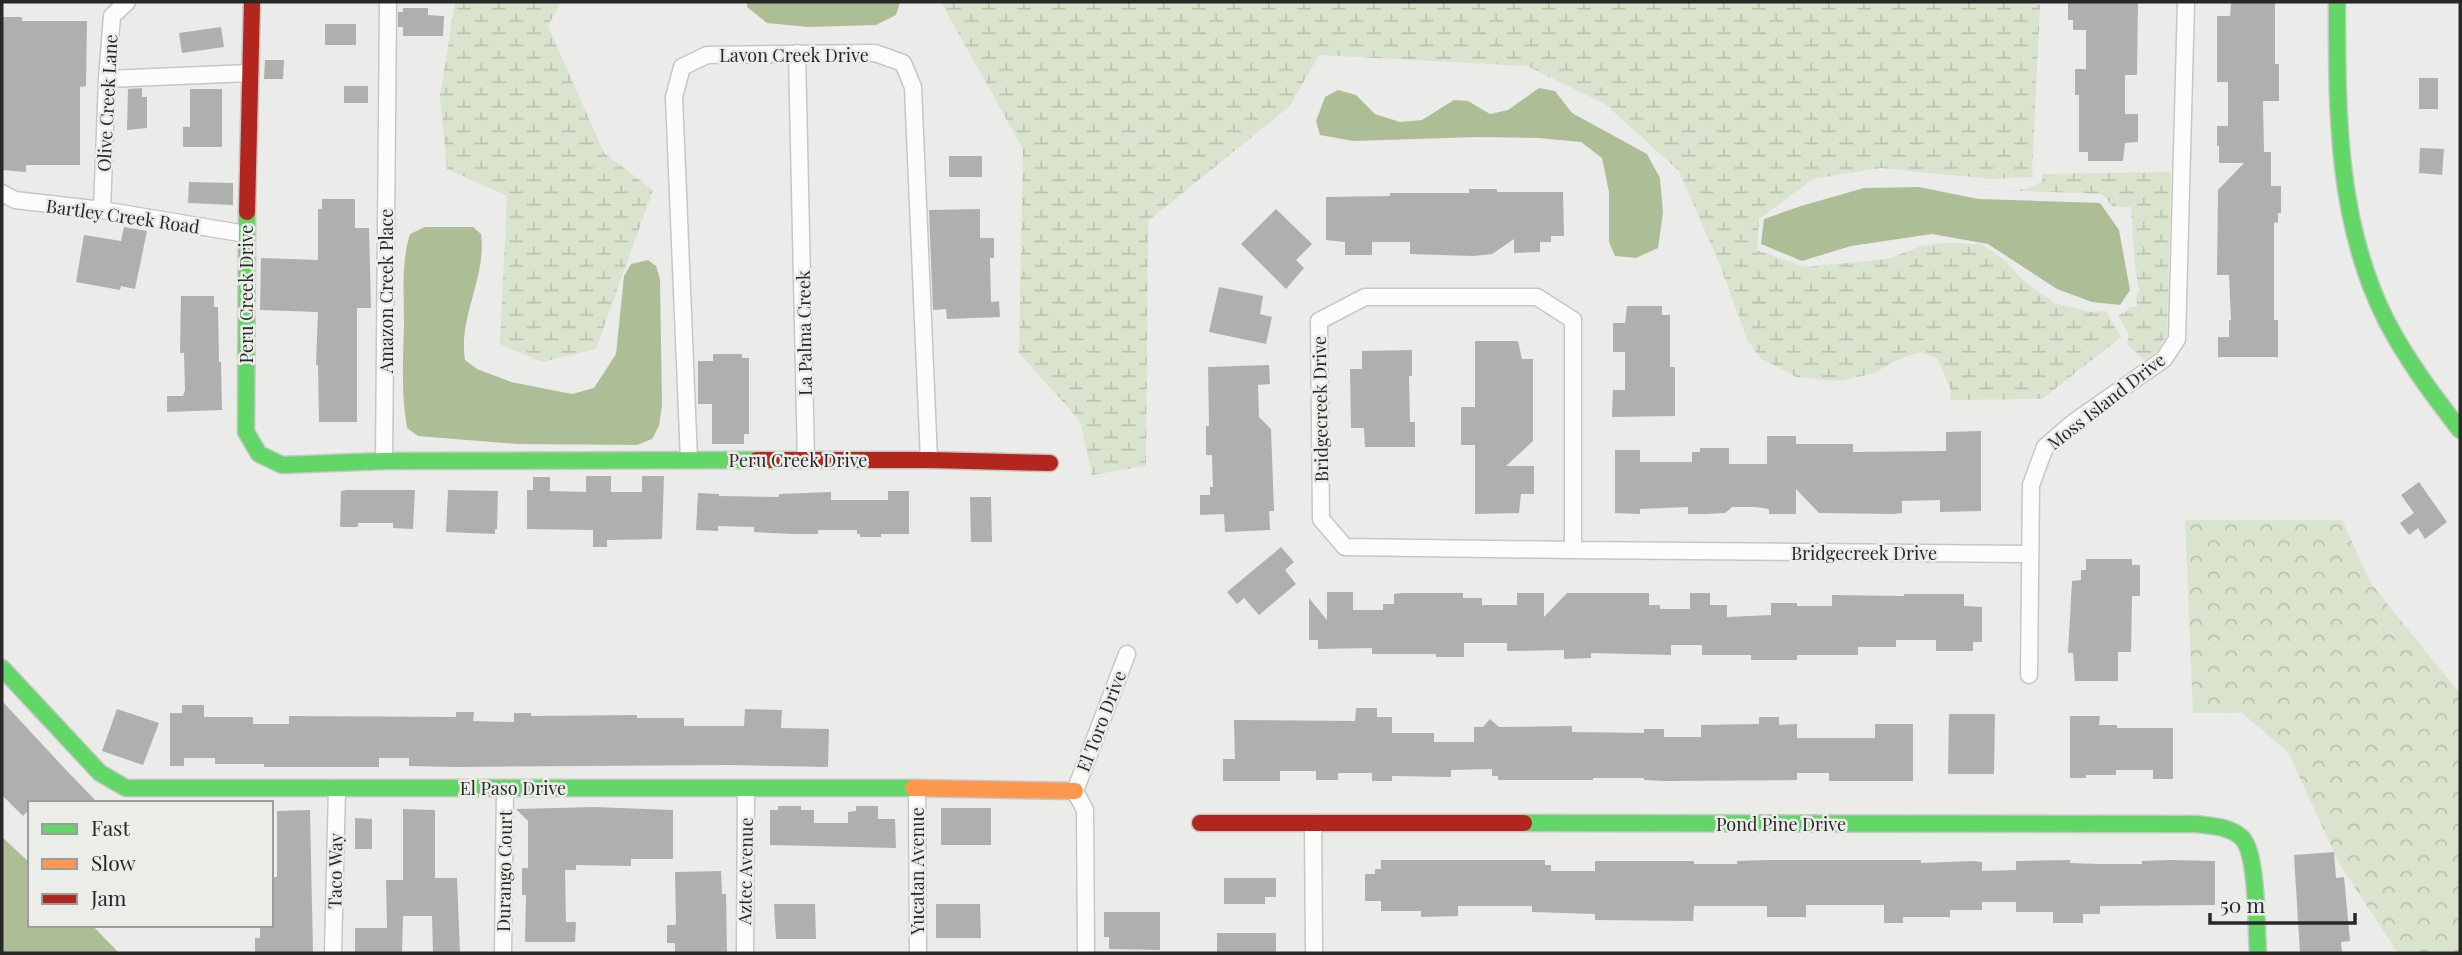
<svg xmlns="http://www.w3.org/2000/svg" width="2462" height="955" viewBox="0 0 2462 955" font-family="'Playfair Display',serif">
<style>
.forest{fill:url(#forest-crowns)}
.wetland{fill:url(#wetland-marsh)}
.water{fill:#adbe96}
.building{fill:#aeb0ad}
.lines{fill:none;stroke-linecap:round;stroke-linejoin:round}
.street-casing{stroke:#c6c7c5;stroke-width:19}
.fast-casing{stroke:#c6c7c5;stroke-width:19}
.slow-casing{stroke:#c6c7c5;stroke-width:19}
.jam-casing{stroke:#c6c7c5;stroke-width:19}
.street{stroke:#fcfcfc;stroke-width:16}
.fast{stroke:#63d668;stroke-width:16}
.slow{stroke:#ff974d;stroke-width:16}
.jam{stroke:#b3261e;stroke-width:16}
.labels{text-anchor:middle;dominant-baseline:central;stroke-width:5;stroke-linejoin:round;paint-order:stroke}
.street-label{font-size:18px;fill:#272827;stroke:#ebede8}
</style>
<defs>
<pattern id="forest-crowns" width="20" height="18" patternUnits="userSpaceOnUse" patternTransform="scale(1.75)"><rect width="20" height="18" fill="#d9e3ce"/><path d="M2 6a3 3 0 1 1 6 0M12 15a3 3 0 1 1 6 0" fill="none" stroke="#bac3b1"/></pattern>
<pattern id="wetland-marsh" width="20" height="14" patternUnits="userSpaceOnUse" patternTransform="scale(1.75)"><rect width="20" height="14" fill="#d9e3ce"/><path d="M1 5h8M5 5V1M11 12h8M15 12V8" fill="none" stroke="#bac3b1"/></pattern>
</defs>
<rect width="100%" height="100%" fill="#ebece9"/>
<path class="forest" d="M2185,520h157l28,62 90,112v259h-62l-58,-88 -52,-113 -46,-39h-49z"/>
<path class="wetland" d="M455,2h106l-13,24 56,127 49,37 -57,159 -54,13 -42,-18 7,-148 -60,-27 -7,-73z
M941,2h1092l7,3 -8,168 2,4 -43,2 -110,-11 -68,11 -54,40 -2,31 48,17 83,-8 33,-13 23,-3 37,1 23,16 22,23 30,21 36,8 14,-1 15,26 -79,62 -92,1 1,-9 -13,-32 -18,-7 -23,8 -23,13 -33,8 -45,-4 -37,-20 -13,-20 -24,-67 -43,-99 -74,-67 -78,-38 -208,-11 -29,51 -142,115 -2,245 -54,9 -12,-54 -61,-68 4,-204z
M2171,172l-4,163 -10,16 -13,9 -17,-16 2,-9 -11,-20 7,-2 5,-6h7l-1,-9 3,-8 -4,-21 -4,-62h-18l-9,-11 -4,-2 -121,-5 -10,-2c18,2 61,8 73,-6v-7z"/>
<path class="water" d="M747,2h153l-4,13 -20,10 -68,2 -41,-4 -20,-16z
M1539,88l16,3 17,22 75,41 13,24 3,35 -5,35 -22,10 -21,-2 -6,-14v-50l-7,-34 -21,-16 -42,-4 -61,-1 -125,4 -33,-6 -4,-14 9,-24 13,-7 18,5 19,19 25,8 22,-2 32,-20 14,1 22,13 18,-4z
M1919,187l59,12 122,4 19,27 11,60 -10,15 -28,-3 -35,-13 -69,-45 -56,-10 -81,12 -49,15 -41,-17 3,-25 37,-13 63,-18z
M425,227h48l8,7c6,43 -23,83 -16,126l12,9 34,13 61,12 22,-6 22,-34 8,-78 7,-12 17,-4 8,6 4,13 2,126 -3,21 -7,13 -15,6 -120,-1 -99,-8 -11,-8c-6,-33 -4,-69 -3,-103 0,-30 -3,-62 6,-91z
M2,837l28,26v62h62l27,28h-117z"/>
<path class="building" d="M2068,2h70l-1,73h-12v39h13v28l-13,1 -2,18h-35v-9h-9v-57h-4v-26h11v-39h-13v-10h-5z
M2231,2h44v62h4v37h-16l1,51h7v34h10v27h-3v9l-4,1v97h4v37h-60v-20h11v-17h2l-2,-45h-12l1,-85 26,-27h-25v-17h-2v-20h11v-44h-11v-66h13z
M403,8h25v7l16,1 -1,20h-40v-9h-5v-15h5z
M2,17h20v4h65l-1,65 -6,1v78h-54v7l-24,-2z
M325,24h31v21h-31z
M221,27l3,20 -42,6 -3,-20z
M265,60h19l-1,19h-19z
M2419,78h19v31h-19z
M344,86h24v17h-24z
M142,88v9h5v31l-20,2 1,-41z
M190,89h32v58h-39v-20h7z
M2420,148l24,1 -2,26 -23,-2z
M949,156h33v21h-33z
M189,182l44,1v22l-45,-2z
M1469,189h28v3h66l1,44h-13v6h-11v10l-26,1v-14l-22,15 -19,2 -63,-2v-12h-38v13h-27v-13l-19,-2v-43l64,-1v-3h79z
M322,199h33v29h14l2,80h-14v114h-38l-1,-57h-2l2,-53 -58,-2 1,-52 57,2v-51h4z
M980,209v29h14v20h-4l1,44 8,-1 1,16 -53,2 -1,-10 -13,1 -4,-100z
M1276,209l36,35 -16,16 8,8 -18,21 -45,-45z
M124,227l23,4 -12,58 -14,-3 -1,4 -44,-8 8,-47 37,6z
M1219,287l44,9 -3,18 12,3 -6,27 -57,-12z
M181,296h33v11h4l1,55h2l1,48 -55,2v-16h16l2,-6 -1,-37h-4z
M1627,306h35v9h8v52h5v49l-63,1 1,-27h12v-38h-12v-29h12z
M1475,341h43l4,18h11v82l-27,25h28v28h-13l-2,19 -44,1v-69h-14v-38h14z
M1412,350v26h-3l1,46h5v25h-50l-1,-19h-13l-1,-59h12v-18z
M713,354h29v4h7v76h-5v10h-32v-40h-14v-43h15z
M1269,365l1,19 -12,1 1,32 12,12 3,82h-5l1,19 -45,2 -1,-18 -24,1v-20h10v-8h3l-1,-32h-6v-29h3l-1,-59z
M1981,431v80l-41,1v-12l-38,1v12l-8,1 -75,-1 -23,-24v25h-27v-5l-14,-2h-23l-7,6 -20,1h-17v-7l-48,2v5l-25,-1v-63h25v12h52v-10h8v-4h29v16h38v-28h29v8h57v8l93,-1v-19z
M586,476h25v16h31v-16h22l-2,63 -55,1v7h-14v-17l-66,-1v-39h6v-13h17v14l36,1z
M2419,482l28,40 -22,17 -7,-11 -9,7 -9,-12 14,-10 -13,-18z
M347,490h68l-2,39 -20,-1v-5h-35v4h-18l1,-36z
M448,490l50,1 -1,38h-2v5l-49,-2z
M888,491h21v43h-28v3h-21v-3h-3v-4h-39v4h-26l-38,-2v-5l-36,-1v5l-22,-1 2,-37 21,1v2l60,1v-3l52,-2v8h57z
M970,497h21l1,45h-21z
M1281,547l13,15 -9,8 11,14 -37,31 -15,-17 -7,6 -10,-12z
M2086,559h46v6h8v31h-8l-1,56h-13v29h-43l-2,-28h-5l4,-72 9,-1v-10h5z
M1327,592h26v18h30v-6h11v-10l9,-1h60v5h19v7h35v-12h27v24l23,-24h82v12h11v4h30v-16h20v12h17v12l44,-2v-12h26v3h35v-11l72,1v-2h60v12l18,1v35h-9v9h-37v-11h-40v7h-38v8h-61v5h-46v-5h-49v-10h-31v10l-80,-2v5l-27,1v-9l-57,1v-8h-43v14h-28v-3h-64v-6l-54,1v-9h-9v-42l18,22z
M2,701l65,70 31,32h-68v6l-7,7 -21,-21z
M182,705h22v12h49v7h36v-8l167,1v-5h18l-1,9 41,1v-9h17v3l106,-1v3h47v8h60l1,-17 37,1 -1,18 48,1 -1,38 -98,-2 -274,2 -47,-1v-8h-30v9h-115v-3h-49v-6h-31v8h-14v-53h12z
M1356,708h21v9h15v16h42v9h40v-15h9l7,-8 9,8 73,-1v6l72,1v-4h20v8h37v-12l58,-1v-7h20v8l18,-1v14h78v-14h38v57h-84v-8h-32v7l-132,1 -21,-1v-2h-51v2h-95v-4h-6v-7l-41,1v7l-59,-1v5h-20v-8h-34v7h-22v-9h-36v10h-57v-22h12l-1,-39 121,1z
M117,709l42,14 -16,42 -41,-14z
M1949,714h46l-1,60h-46z
M2070,716h30l-1,9h18v3h56v51h-20v-9h-37v5h-30v3h-16z
M778,806h23v4h13v13h34v-11l8,-1v-5h22v13h17l1,29 -126,-3v-35h8z
M595,807l78,3v49h-42v7l-55,-1v5h-11l1,52h10l-1,20h-50l1,-47h-4v-27h6v-47l-12,-12z
M941,808h50v37h-50z
M403,809l32,1v68h22l3,75h-27l-1,-37h-29l-1,37h-47v-25h32l-1,-48h17z
M310,810l3,143h-58v-15h5v-11h11v-50h6v-66z
M355,818l17,1v30h-17z
M2334,852l2,26 8,-1 6,64 -9,1 1,10 -42,1 -6,-98z
M1381,860h164v5h6v6h44v-10h99v3h43v-3l30,-1h154v3l52,-2 9,1v9l34,-1v-9l54,-1v3l30,1h42v-3l27,-1 46,1v44l-115,1v8h-17v9h-30v-11h-37v-10h-34v8h-32v7h-47v6h-19v-18h-78v12h-39v-11h-73l-1,15 -98,-1v-6l-63,-2v-6h-74v10l-37,1v-6h-40v-10h-16v-27h10v-5h6z
M721,871l1,23h4l1,59h-52v-10h-8v-18h8l1,-2 -1,-51z
M1224,878h52v19h-11v7h-41z
M774,904h41l1,35h-40z
M936,904h44l1,34h-45z
M1104,912h56v38l-51,-1v-12h-5z
M1217,933h59v17l-1,3h-58z"/>
<g class="lines">
<g class="street-casing">
<path id="street" d="M797,53l9,407
M107,79l143,-6
M2,193l13,7 87,10 144,24
M102,210l5,-131 5,-63 15,-14
M1365,297h172l36,23v230l-228,-3 -24,-28 -2,-198z
M689,460l-15,-363 8,-30 25,-12 168,-2 28,10 10,24 16,373
M384,461l4,-459
M1573,550l456,4
M2029,675l2,-190 14,-38 29,-25 90,-63 13,-20 9,-337
M917,788l1,165
M1313,823l1,130
M333,953l4,-165
M503,953l2,-165
M745,953l1,-165
M1086,953l-1,-143 -10,-19 52,-137"/>
</g>
<g class="fast-casing">
<path id="fast" d="M2337,2c0,107 -1,219 49,318 20,39 47,75 74,110
M247,212l-1,220 13,22 23,11 102,-4 373,-1
M2,668l98,105 26,15h787
M1524,823l671,1c16,2 35,2 47,14 16,16 14,91 16,115"/>
</g>
<g class="slow-casing">
<path id="slow" d="M913,788l162,3"/>
</g>
<g class="jam-casing">
<path id="jam" d="M247,212l5,-210
M757,460h172l121,3
M1200,823h324"/>
</g>
<use href="#street" class="street"/>
<use href="#fast" class="fast"/>
<use href="#slow" class="slow"/>
<use href="#jam" class="jam"/>
</g>
<g class="labels">
<g class="street-label">
<text x="794" y="55">Lavon Creek Drive</text>
<text transform="translate(107 103) rotate(-87)">Olive Creek Lane</text>
<text transform="translate(123 216) rotate(8)">Bartley Creek Road</text>
<text transform="translate(386 291) rotate(-90)">Amazon Creek Place</text>
<text transform="translate(246 294) rotate(-90)">Peru Creek Drive</text>
<text transform="translate(804 333) rotate(-91)">La Palma Creek</text>
<text transform="translate(2106 401) rotate(-38)">Moss Island Drive</text>
<text transform="translate(1320 409) rotate(-91)">Bridgecreek Drive</text>
<text x="798" y="460">Peru Creek Drive</text>
<text x="1864" y="553">Bridgecreek Drive</text>
<text transform="translate(1101 721) rotate(-69)">El Toro Drive</text>
<text x="513" y="788">El Paso Drive</text>
<text x="1781" y="824">Pond Pine Drive</text>
<text transform="translate(335 871) rotate(-89)">Taco Way</text>
<text transform="translate(504 871) rotate(-89)">Durango Court</text>
<text transform="translate(745 871) rotate(-89)">Aztec Avenue</text>
<text transform="translate(917 871) rotate(-90)">Yucatan Avenue</text>
</g>
</g>
<rect width="2462" height="955" fill="none" stroke="#272827" stroke-width="7"/>
<rect x="28" y="801" width="245" height="126" fill="#ebede8" stroke="#9d9e9b" stroke-width="2"/>
<rect x="42" y="824" width="35" height="10" fill="#63d668" stroke="#9d9e9b" stroke-width="2"/>
<text x="91" y="836" font-size="21" fill="#272827">Fast</text>
<rect x="42" y="859" width="35" height="10" fill="#ff974d" stroke="#9d9e9b" stroke-width="2"/>
<text x="91" y="871" font-size="21" fill="#272827">Slow</text>
<rect x="42" y="894" width="35" height="10" fill="#b3261e" stroke="#9d9e9b" stroke-width="2"/>
<text x="91" y="906" font-size="21" fill="#272827">Jam</text>
<path d="M2210 913v10h145v-10" fill="none" stroke="#272827" stroke-width="3.5"/>
<text x="2220" y="913" font-size="21" fill="#272827" stroke="#ebede8" stroke-width="5" paint-order="stroke">50 m</text>
</svg>
